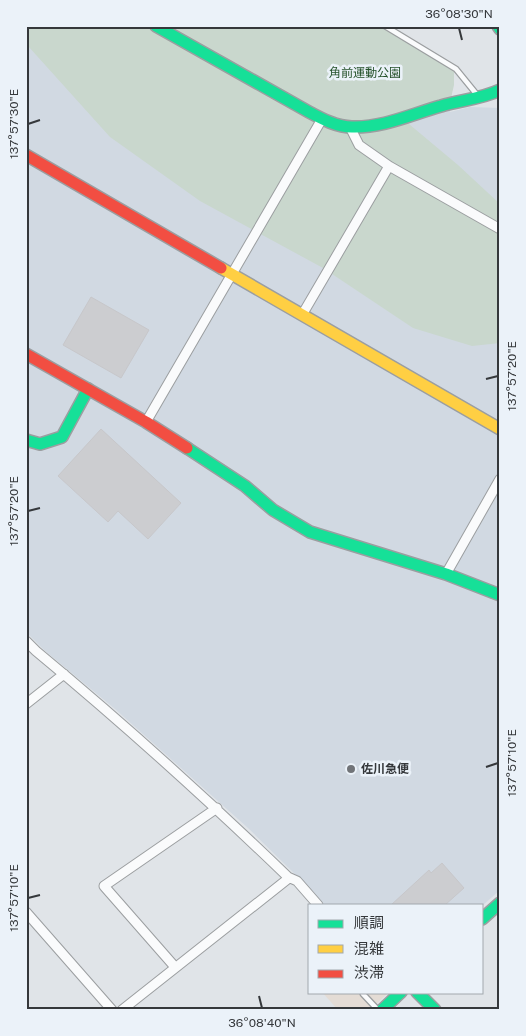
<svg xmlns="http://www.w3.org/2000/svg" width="526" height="1036" viewBox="0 0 526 1036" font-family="'Public Sans','Noto Sans JP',sans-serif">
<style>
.commercial{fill:#e4dcd5}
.built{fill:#d1d9e2}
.green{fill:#c9d7cd}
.building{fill:#cccdd0;stroke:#c7c7ca}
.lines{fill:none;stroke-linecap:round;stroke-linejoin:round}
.lane-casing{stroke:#9b9ea0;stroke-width:7}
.street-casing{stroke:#9b9ea0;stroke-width:11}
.fast-casing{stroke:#9b9ea0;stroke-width:14}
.slow-casing{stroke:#9b9ea0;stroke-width:14}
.jam-casing{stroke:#9b9ea0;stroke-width:14}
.lane{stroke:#fafbfc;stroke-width:4.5}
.street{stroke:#fafbfc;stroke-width:9}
.fast{stroke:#16e098;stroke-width:11}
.slow{stroke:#ffcf43;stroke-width:11}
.jam{stroke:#f24e42;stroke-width:11}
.ticks{fill:none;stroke:#35383b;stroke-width:2}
.poi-dot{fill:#717478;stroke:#ebf2f9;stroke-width:2}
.labels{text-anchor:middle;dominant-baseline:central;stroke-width:5;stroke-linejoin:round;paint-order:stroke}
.park-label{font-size:12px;fill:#235029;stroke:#ebf2f9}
.poi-label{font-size:12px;font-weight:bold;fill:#35383b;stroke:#ebf2f9;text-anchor:start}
.neatline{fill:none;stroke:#35383b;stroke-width:2}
.ticks-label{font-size:12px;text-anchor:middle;fill:#35383b}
</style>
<rect width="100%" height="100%" fill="#e0e4e8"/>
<path class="commercial" d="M322,992h66v1l-18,17h-32z"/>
<path class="built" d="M26,26h353l75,45 -4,41 20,-5 30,1v782l-18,16 -159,-1 -23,-26 -52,-51 -133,-119 -71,-59 -18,-18z"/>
<path class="green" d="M26,26h353l75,45v14l-3,13 -54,16 61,51 42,39v139l-28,3 -59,-18 -90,-60 -123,-67 -90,-64 -82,-91z"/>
<path class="building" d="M91,297l58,33 -28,48 -58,-33z
M101,429l80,74 -33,36 -30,-28 -10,11 -50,-46z
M442,863l22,25 -19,17h-54l38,-35 2,3z"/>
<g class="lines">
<g class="lane-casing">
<path id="lane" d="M385,26l71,43 22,27
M365,992l-2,2 15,16"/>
</g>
<g class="street-casing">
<path id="street" d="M350,127l9,18 30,21 111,63
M302,315l87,-149
M146,422l176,-303
M446,574l54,-95
M26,641l10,10c87,72 171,148 252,226l9,4 21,24
M26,704l38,-30
M26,912l86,98
M175,967l-71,-81 113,-78
M122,1010l167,-132"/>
</g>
<g class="fast-casing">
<path id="fast" d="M156,26l153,86c13,7 28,15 43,15 31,1 60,-13 89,-21 20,-6 40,-7 59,-16
M498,26l2,3
M26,440l14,4 22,-7 26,-48
M187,448l58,38 28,24 37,22 136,42 54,21
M482,919l18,-16
M417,992l18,18
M382,1010l19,-18"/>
</g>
<g class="slow-casing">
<path id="slow" d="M221,268l279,161"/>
</g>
<g class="jam-casing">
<path id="jam" d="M26,155l195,113
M26,354l120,68 41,26"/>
</g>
<use href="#lane" class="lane"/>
<use href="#street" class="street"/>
<use href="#fast" class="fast"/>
<use href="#slow" class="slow"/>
<use href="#jam" class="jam"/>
</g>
<path class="ticks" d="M459,28l3,12M28,124l12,-4M486,379l12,-3M28,511l12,-3M486,767l12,-4M28,898l12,-3M259,996l3,12"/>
<circle class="poi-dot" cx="351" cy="769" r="5"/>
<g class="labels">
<g class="park-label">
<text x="365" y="73">角前運動公園</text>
</g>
<g class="poi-label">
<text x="361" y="769">佐川急便</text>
</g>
</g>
<rect width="526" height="1036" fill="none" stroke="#ebf2f9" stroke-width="55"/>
<rect x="308" y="904" width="175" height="90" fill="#ebf2f9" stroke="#a2a8ad"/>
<rect x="318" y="920" width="25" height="8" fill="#16e098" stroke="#a2a8ad"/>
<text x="354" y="928" font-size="15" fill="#35383b">順調</text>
<rect x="318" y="945" width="25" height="8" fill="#ffcf43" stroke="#a2a8ad"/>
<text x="354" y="954" font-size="15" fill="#35383b">混雑</text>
<rect x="318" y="970" width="25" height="8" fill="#f24e42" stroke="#a2a8ad"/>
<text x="354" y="978" font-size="15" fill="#35383b">渋滞</text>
<rect x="28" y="28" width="470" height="980" class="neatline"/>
<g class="ticks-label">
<text x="459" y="18">36°08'30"N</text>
<text transform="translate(14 124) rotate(-90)" y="4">137°57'30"E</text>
<text transform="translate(512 376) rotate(-90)" y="4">137°57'20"E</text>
<text transform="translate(14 511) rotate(-90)" y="4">137°57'20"E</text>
<text transform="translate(512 763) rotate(-90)" y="4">137°57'10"E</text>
<text transform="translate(14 898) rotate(-90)" y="4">137°57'10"E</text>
<text x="262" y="1027">36°08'40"N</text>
</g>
</svg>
